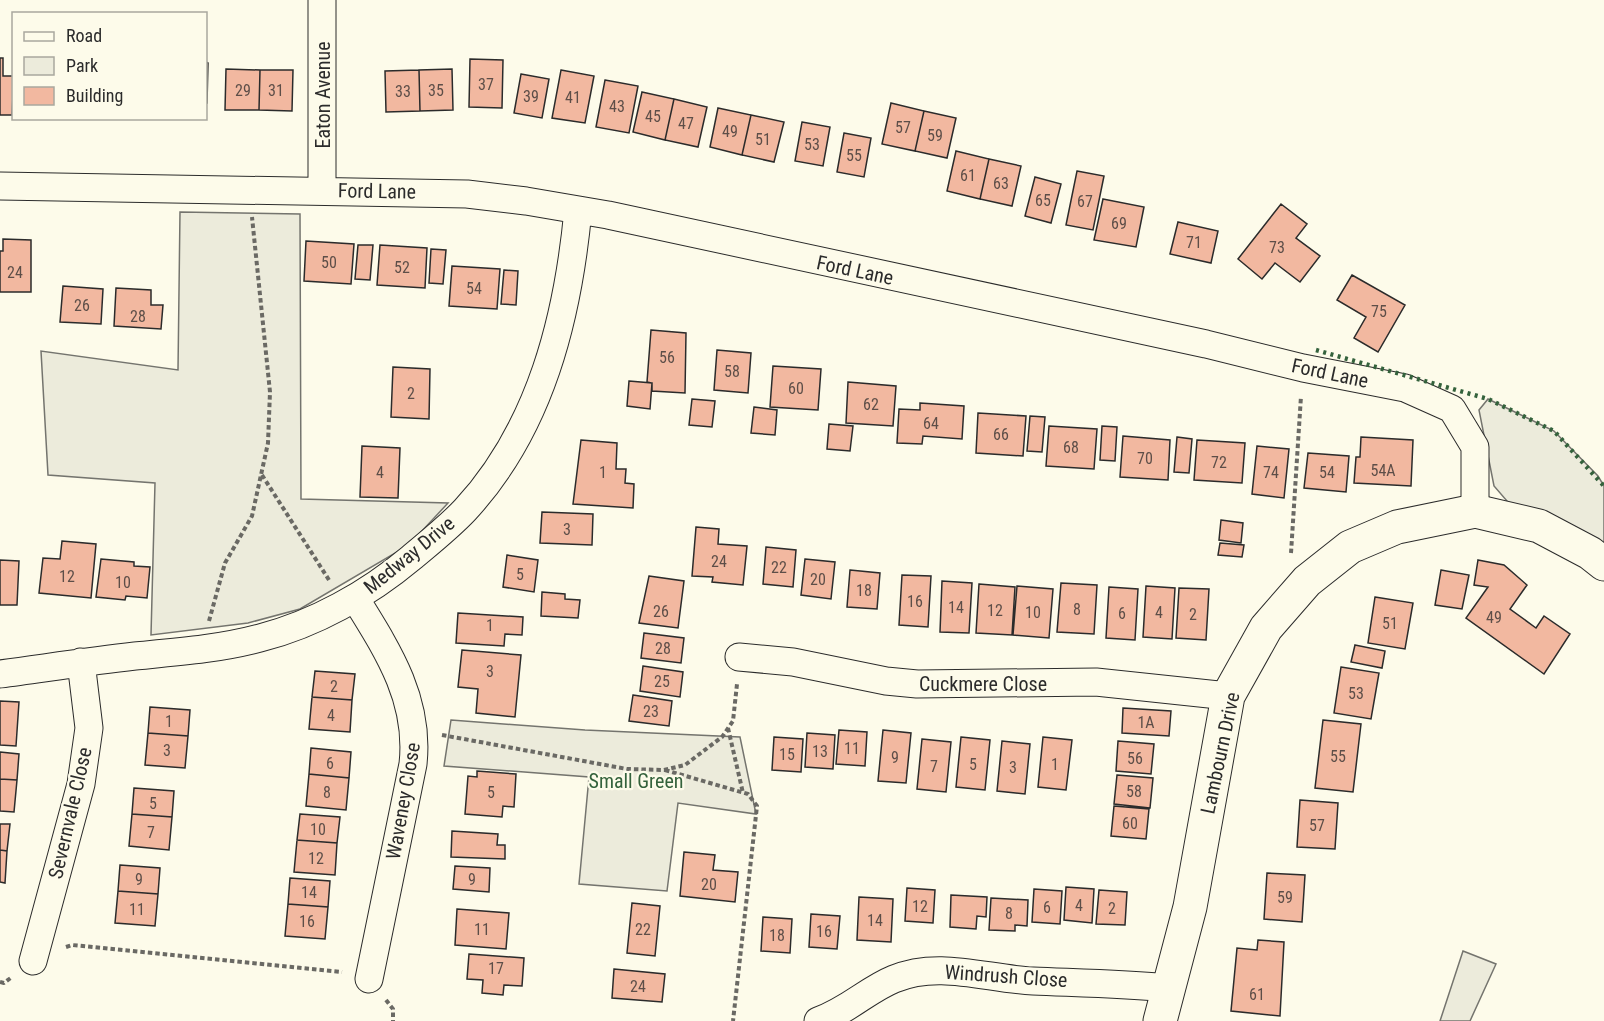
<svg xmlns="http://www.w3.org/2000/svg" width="1604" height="1021" viewBox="0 0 1604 1021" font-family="'Roboto Condensed',sans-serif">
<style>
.green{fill:#ecebdb;stroke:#74746e;stroke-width:1.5}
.building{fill:#f2b8a0;stroke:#2b2b2b;stroke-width:1.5}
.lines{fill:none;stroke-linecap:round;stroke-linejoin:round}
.street-casing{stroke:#2b2b2b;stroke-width:29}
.secondary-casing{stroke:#2b2b2b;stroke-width:35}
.path{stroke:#6a6964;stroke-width:4;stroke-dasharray:4.5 3;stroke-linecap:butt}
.street{stroke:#fdfbea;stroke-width:27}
.secondary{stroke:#fdfbea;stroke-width:33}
.hedge{stroke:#34623c;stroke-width:4.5;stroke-dasharray:3 4.5;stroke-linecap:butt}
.labels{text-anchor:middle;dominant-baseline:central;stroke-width:4.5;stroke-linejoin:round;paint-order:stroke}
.number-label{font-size:16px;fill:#5d4e48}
.street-label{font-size:20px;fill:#2b2b2b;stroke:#fdfbea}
.park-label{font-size:20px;fill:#34623c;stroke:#fdfbea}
</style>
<rect width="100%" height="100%" fill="#fdfbea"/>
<path class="green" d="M180,212l120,2 1,285 147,4 -39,42 -109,64 -52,14 -97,12 4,-152 -107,-8 -7,-124 137,19z
M1488,399l66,32 44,45 6,10v64l-91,-42 -19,-22 -15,-76z
M451,720l134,10 155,7 16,77 -78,-11 -11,88 -88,-7 10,-107 -145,-11z
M1463,951l33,13 -26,57h-30z"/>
<path class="building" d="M0,58h3v18h11l-2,39h-12z
M470,59l33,1 -1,48 -33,-1z
M206,62l2,1 -1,40h-1z
M226,69l34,1 -1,40h-34z
M452,69l1,41 -33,1 -1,-41z
M260,70h33l-1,41 -33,-1z
M419,70l1,41 -34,1 -1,-41z
M561,70l33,6 -9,47 -33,-5z
M521,74l28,5 -7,39 -28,-5z
M605,80l33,6 -9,47 -33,-6z
M642,92l32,7 -9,41 -32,-8z
M674,99l33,8 -9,40 -33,-7z
M891,103l33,8 -9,40 -33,-7z
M718,108l33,7 -9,40 -32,-8z
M924,111l32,7 -9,40 -32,-7z
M751,115l33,7 -10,40 -32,-7z
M802,122l28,5 -7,39 -28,-5z
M844,133l27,5 -7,39 -27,-5z
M956,151l33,8 -9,40 -33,-8z
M989,159l32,7 -9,40 -32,-7z
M1077,171l27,5 -11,54 -27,-5z
M1035,177l26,7 -10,39 -26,-7z
M1103,199l41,8 -8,40 -42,-7z
M1281,204l26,20 -11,14 24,18 -20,26 -25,-19 -13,16 -24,-20z
M1178,222l40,9 -7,32 -41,-9z
M3,239l28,1v52h-31v-41h3z
M306,241l48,3 -3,40 -47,-3z
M358,245h15l-3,35 -15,-1z
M380,245l47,3 -2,40 -48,-3z
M431,249l15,1 -3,34 -14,-1z
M452,266l48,3 -3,40 -48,-3z
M504,270l14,1 -2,34 -15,-1z
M1352,275l53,30 -27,47 -24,-14 12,-21 -29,-17z
M63,286l40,3 -2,35 -41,-2z
M116,288l35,2v15h12l-2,24 -47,-3z
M651,330l35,3 -1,60 -33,-2v-8l-5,-1z
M717,350l34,3 -3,40 -34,-3z
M773,366l48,3 -3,41 -48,-3z
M393,367l37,2 -1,50 -38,-2z
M629,381l23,2 -2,26 -23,-3z
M848,382l48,4 -3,40 -47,-3z
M692,399l23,2 -3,26 -23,-2z
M920,403l44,3 -2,33 -39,-3 -1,8 -25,-1 2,-34 21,1z
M754,407l23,3 -2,25 -24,-2z
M978,413l48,3 -3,40 -47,-3z
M1030,416l15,1 -3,35 -15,-1z
M829,424l24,2 -3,25 -23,-2z
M1049,426l48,3 -3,40 -48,-3z
M1102,426l15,1 -2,34 -15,-1z
M1123,436l47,4 -2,40 -48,-3z
M1177,437l15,2 -3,34 -15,-1z
M1361,437l52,3 -2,46 -57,-3 2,-26h4z
M581,440l36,3 -1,26h10l-1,14 9,1 -1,24 -60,-4z
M1197,440l48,3 -3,40 -48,-3z
M362,446l38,2 -2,50 -38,-1z
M1257,446l32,3 -5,49 -32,-4z
M1308,453l41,3 -3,36 -42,-4z
M542,512l51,2 -1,31 -52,-2z
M1221,520l22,3 -2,20 -22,-3z
M696,527l23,2 -1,15 29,2 -4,39 -31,-3 1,-5 -21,-1z
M62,541l34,3 -5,54 -52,-5 4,-35 17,1z
M1220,543l24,2 -2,12 -24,-2z
M766,547l30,3 -3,37 -30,-3z
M507,555l31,5 -4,32 -31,-5z
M101,559l33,3v4l16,1 -3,31 -21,-2 -1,4 -29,-3z
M805,559l30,3 -4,37 -30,-4z
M0,560l19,1 -2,44h-17z
M1478,560l26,5 23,20 -17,24 26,19 8,-12 26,18 -26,40 -78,-56 22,-31 -14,-2z
M850,570l30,3 -3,36 -30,-2z
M1441,570l28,5 -7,34 -27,-4z
M902,575l29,1 -3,51 -29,-2z
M649,576l35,5 -6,47 -39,-5z
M942,581l30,2 -3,50 -29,-1z
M1061,583l36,2 -3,49 -37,-2z
M979,584l36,3 -3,48 -36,-2z
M1017,586l36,3 -4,49 -36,-3z
M1146,586l29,2 -3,51 -29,-2z
M1109,587l29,2 -3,51 -29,-2z
M1179,588l30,1 -3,51 -30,-2z
M542,592l23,2v5l15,1 -2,18 -37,-2z
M1375,597l38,6 -8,46 -37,-6z
M458,613l65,4 -1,18 -17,-1 -1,12 -48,-3z
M644,633l40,5 -3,25 -40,-5z
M1355,645l30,6 -3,17 -31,-6z
M462,650l59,5 -6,62 -39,-4 2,-24 -20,-2z
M643,666l40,6 -3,25 -40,-6z
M1341,667l38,6 -8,46 -37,-6z
M315,671l40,3 -3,26 -40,-3z
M633,695l39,6 -3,25 -40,-5z
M312,697l40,3 -2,32 -41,-3z
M0,701l19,1 -3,44 -16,-1z
M150,707l40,3 -2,26 -40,-3z
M1123,708l48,3 -2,25 -47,-3z
M1323,720l38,4 -8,68 -38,-4z
M839,730l28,2 -2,34 -29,-2z
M883,730l28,3 -5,50 -28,-2z
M148,733l40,3 -3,32 -40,-3z
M807,733l28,2 -2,34 -28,-2z
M774,737l29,2 -2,33 -29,-2z
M961,737l29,3 -5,50 -29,-3z
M1043,737l29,3 -6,50 -28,-3z
M922,739l29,3 -5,50 -29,-3z
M1002,741l28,3 -5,50 -28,-3z
M1118,741l36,3 -3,30 -35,-3z
M311,748l40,4 -2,26 -40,-4z
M0,752l19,2 -2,26 -17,-1z
M477,771l39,3 -2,33 -11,-1 -1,11 -37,-3 3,-38 9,1z
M309,774l40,4 -3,32 -40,-4z
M1117,775l36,3 -3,30 -36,-4z
M0,779l17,1 -3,32 -14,-1z
M134,788l40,3 -2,26 -40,-3z
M1300,800l38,3 -3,46 -38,-2z
M1114,806l35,3 -3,30 -35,-3z
M132,814l40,3 -3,33 -40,-4z
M300,814l40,3 -3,26 -40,-3z
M0,824h10l-3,27 -7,-1z
M452,831l46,3 -1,11h8v14l-54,-2z
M297,840l40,3 -2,32 -41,-3z
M0,850l7,1 -2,32 -5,-1z
M684,852l31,3 -2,15 25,2 -3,30 -55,-6z
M120,865l40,3 -2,26 -40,-3z
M455,866l35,2 -1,24 -36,-3z
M1267,873l38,2 -3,47 -38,-3z
M290,878l40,3 -2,26 -40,-3z
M1066,887l28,2 -2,34 -28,-3z
M907,888l28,2 -2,33 -28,-2z
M1034,889l28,2 -2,33 -28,-2z
M1099,890l28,2 -2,33 -29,-1z
M118,891l40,3 -3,32 -40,-3z
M951,895l36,2 -1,20 -9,-1 -1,13 -26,-2z
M859,897l34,2 -2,43 -34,-2z
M991,898l37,2 -1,26 -12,-1v6l-26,-1z
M632,903l28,3 -5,50 -28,-3z
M288,904l40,3 -3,32 -40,-3z
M457,909l52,4 -3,36 -51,-4z
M811,914l29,2 -3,33 -28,-2z
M763,917l29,2 -2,34 -29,-2z
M1258,940l26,2 -4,74 -49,-5 6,-63 20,2z
M469,954l55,4 -2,28 -18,-1 -1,10 -21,-2 1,-13 -16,-1z
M614,969l51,5 -3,28 -50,-4z"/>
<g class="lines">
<g class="street-casing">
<path id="street" d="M322,0v190
M0,186l467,8 59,7 82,14 598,129 97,24 102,20 47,21 23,38v64
M355,598c33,53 65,102 58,166l-44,215
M739,657l54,5 93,19 31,3 179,-2 132,14
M0,674c45,-6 90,-13 135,-18 42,-4 84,-7 125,-18 55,-14 108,-44 151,-80 19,-16 38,-31 54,-48 76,-82 103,-193 113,-300
M33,961l48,-177 8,-56 -8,-66
M818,1021c31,-11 49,-31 76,-42 45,-19 93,0 139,2 46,2 91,3 137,7"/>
</g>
<g class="secondary-casing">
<path id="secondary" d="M1160,1021l30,-114 38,-211 38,-68 41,-47 43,-34 47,-20 78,-16 64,15 51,27 14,11"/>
</g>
<path class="path" d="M262,475l67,105
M1291,553l10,-157
M209,621l16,-58 27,-47 16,-73 2,-51 -18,-175
M728,728l15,65
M442,735l185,34 37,1 21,-5 37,-28 11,-16 4,-37
M665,770l83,24 9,12 -24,215
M66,947l6,-2 270,27
M0,982l4,1 8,-6
M386,1000l7,9v12"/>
<use href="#street" class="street"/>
<use href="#secondary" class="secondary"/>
<path class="hedge" d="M1316,350l172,49 66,32 50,55"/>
</g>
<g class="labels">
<g class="number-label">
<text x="486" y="84">37</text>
<text x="243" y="90">29</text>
<text x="276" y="90">31</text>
<text x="436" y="90">35</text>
<text x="403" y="91">33</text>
<text x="531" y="96">39</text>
<text x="573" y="97">41</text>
<text x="617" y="106">43</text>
<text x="653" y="116">45</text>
<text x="686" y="123">47</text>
<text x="903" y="127">57</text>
<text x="730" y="131">49</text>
<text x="935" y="135">59</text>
<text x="763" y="139">51</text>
<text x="812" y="144">53</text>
<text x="854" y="155">55</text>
<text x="968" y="175">61</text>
<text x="1001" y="183">63</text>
<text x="1043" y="200">65</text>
<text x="1085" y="201">67</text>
<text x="1119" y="223">69</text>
<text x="1194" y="242">71</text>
<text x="1277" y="247">73</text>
<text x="329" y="262">50</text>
<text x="402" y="267">52</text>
<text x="15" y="272">24</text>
<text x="474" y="288">54</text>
<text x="82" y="305">26</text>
<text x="1379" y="311">75</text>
<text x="138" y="316">28</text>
<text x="667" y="357">56</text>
<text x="732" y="371">58</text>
<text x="796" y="388">60</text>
<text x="411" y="393">2</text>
<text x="871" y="404">62</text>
<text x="931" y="423">64</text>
<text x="1001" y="434">66</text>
<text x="1071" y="447">68</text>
<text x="1145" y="458">70</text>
<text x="1219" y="462">72</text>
<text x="1383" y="470">54A</text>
<text x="380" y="472">4</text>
<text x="603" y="472">1</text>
<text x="1271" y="472">74</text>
<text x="1327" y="472">54</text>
<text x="567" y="529">3</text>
<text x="719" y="561">24</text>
<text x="779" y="567">22</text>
<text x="520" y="574">5</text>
<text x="67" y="576">12</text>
<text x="818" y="579">20</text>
<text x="123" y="582">10</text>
<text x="864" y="590">18</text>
<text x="915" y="601">16</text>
<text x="956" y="607">14</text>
<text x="1077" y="609">8</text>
<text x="995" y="610">12</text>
<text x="661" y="611">26</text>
<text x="1033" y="612">10</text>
<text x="1159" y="612">4</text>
<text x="1122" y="613">6</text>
<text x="1193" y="614">2</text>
<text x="1494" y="617">49</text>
<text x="1390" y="623">51</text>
<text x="490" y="625">1</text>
<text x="663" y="648">28</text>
<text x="490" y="671">3</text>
<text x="662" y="681">25</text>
<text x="334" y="686">2</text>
<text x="1356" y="693">53</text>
<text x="651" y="711">23</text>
<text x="331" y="715">4</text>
<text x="169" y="721">1</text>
<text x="1146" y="722">1A</text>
<text x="852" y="748">11</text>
<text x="167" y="750">3</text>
<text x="820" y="751">13</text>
<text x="787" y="754">15</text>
<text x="1338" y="756">55</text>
<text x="895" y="757">9</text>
<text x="1135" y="758">56</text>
<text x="330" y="763">6</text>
<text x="973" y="764">5</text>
<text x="1055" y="764">1</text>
<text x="934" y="766">7</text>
<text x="1013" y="767">3</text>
<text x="1134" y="791">58</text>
<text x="327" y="792">8</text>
<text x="491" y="792">5</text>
<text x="153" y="803">5</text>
<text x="1130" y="823">60</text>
<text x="1317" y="825">57</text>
<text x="318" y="829">10</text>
<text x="151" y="832">7</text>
<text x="316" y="858">12</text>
<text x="139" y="879">9</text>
<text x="472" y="879">9</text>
<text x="709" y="884">20</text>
<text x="309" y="892">14</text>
<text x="1285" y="897">59</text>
<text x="1079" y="905">4</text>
<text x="920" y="906">12</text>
<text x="1047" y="907">6</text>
<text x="1112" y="908">2</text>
<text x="137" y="909">11</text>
<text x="1009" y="913">8</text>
<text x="875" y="920">14</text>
<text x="307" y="921">16</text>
<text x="482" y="929">11</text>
<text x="643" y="929">22</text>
<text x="824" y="931">16</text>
<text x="777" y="935">18</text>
<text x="496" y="968">17</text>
<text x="638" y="986">24</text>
<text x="1257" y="994">61</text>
</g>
<g class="street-label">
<text transform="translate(323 95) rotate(-90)">Eaton Avenue</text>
<text transform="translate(377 191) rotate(1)">Ford Lane</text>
<text transform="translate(855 270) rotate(12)">Ford Lane</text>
<text transform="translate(1330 373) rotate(12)">Ford Lane</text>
<text transform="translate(409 555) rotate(-39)">Medway Drive</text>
<text x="983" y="684">Cuckmere Close</text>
<text transform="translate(1220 753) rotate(-78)">Lambourn Drive</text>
<text transform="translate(403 801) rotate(-80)">Waveney Close</text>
<text transform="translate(70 813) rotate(-77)">Severnvale Close</text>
<text transform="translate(1006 976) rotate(4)">Windrush Close</text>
</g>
<g class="park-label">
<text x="636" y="781">Small Green</text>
</g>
</g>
<rect x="12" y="12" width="195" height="108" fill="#fdfbea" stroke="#a9a89e" stroke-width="1.5"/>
<rect x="24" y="32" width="30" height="9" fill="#fdfbea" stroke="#a9a89e" stroke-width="1.5"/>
<text x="66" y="42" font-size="18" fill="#2b2b2b">Road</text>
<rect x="24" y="57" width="30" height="18" fill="#ecebdb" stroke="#a9a89e" stroke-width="1.5"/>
<text x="66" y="72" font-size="18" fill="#2b2b2b">Park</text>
<rect x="24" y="87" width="30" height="18" fill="#f2b8a0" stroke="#a9a89e" stroke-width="1.5"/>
<text x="66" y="102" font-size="18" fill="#2b2b2b">Building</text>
</svg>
